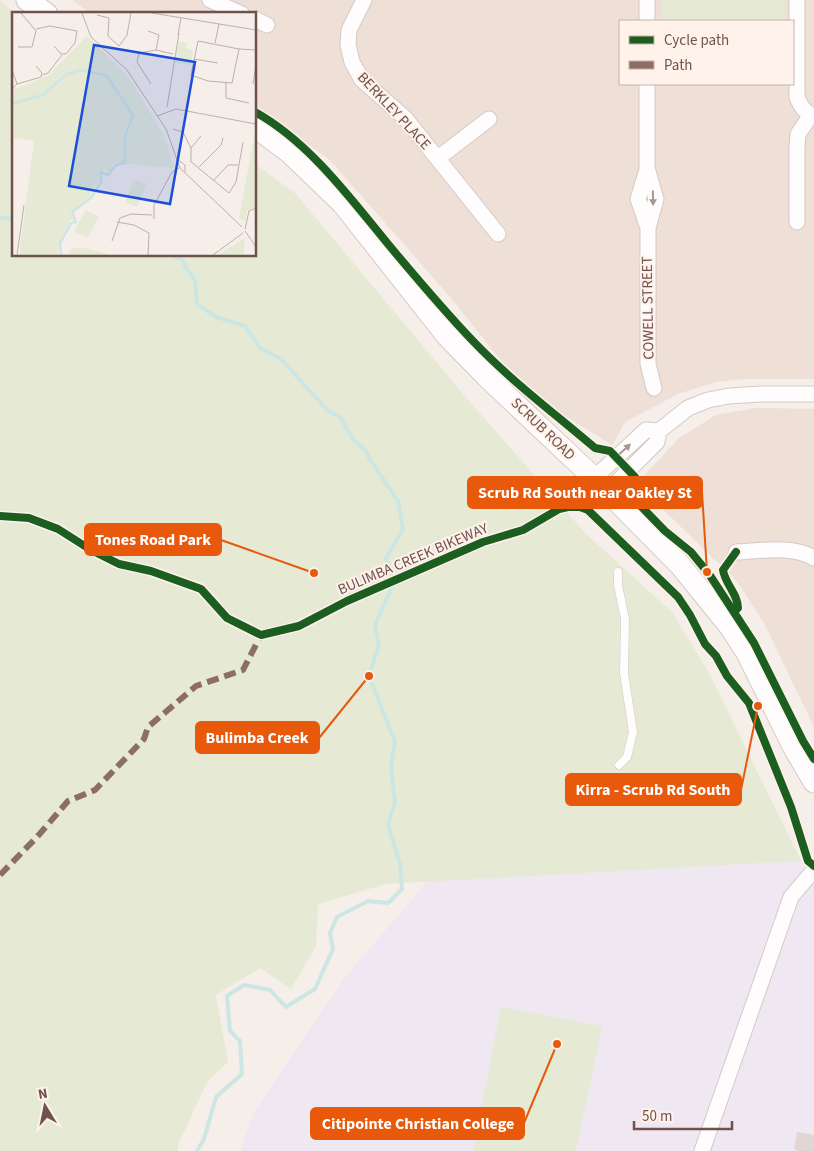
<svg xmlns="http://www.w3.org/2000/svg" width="814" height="1151" viewBox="0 0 814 1151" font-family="'Source Sans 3',sans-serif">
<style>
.residential{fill:#eedfd7}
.education{fill:#efe7f1}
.green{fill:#e6ead5}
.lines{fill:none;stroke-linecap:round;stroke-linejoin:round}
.stream{stroke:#cce6e3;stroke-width:4}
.building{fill:#e1d6d1}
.lane-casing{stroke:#d4cac6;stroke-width:9}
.street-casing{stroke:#d4cac6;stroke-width:17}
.secondary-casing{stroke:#d4cac6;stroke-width:23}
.lane{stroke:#fefcfc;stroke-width:8}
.street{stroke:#fefcfc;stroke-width:15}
.secondary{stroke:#fefcfc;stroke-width:21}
.quiet{stroke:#8d6e63;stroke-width:6;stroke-dasharray:12 6;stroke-linecap:butt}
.cycleway-casing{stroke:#fef2ea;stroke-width:11}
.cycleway{stroke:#1b5e20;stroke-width:8}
.oneway{fill:#a99592}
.labels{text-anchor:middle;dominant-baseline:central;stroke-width:4;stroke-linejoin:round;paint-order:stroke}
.street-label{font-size:15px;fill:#71514c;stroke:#fef2ea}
.inset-river{fill:none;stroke:#cce6e3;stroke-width:2.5}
.inset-road{fill:none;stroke:#c0afaa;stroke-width:1}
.view{fill:#1d4ed8;fill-opacity:0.15;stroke:#1d4ed8;stroke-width:2.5}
.inset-edge{fill:none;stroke:#71514c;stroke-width:2.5}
.leader{fill:none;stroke:#e8590c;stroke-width:2}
.callout-dot{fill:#e8590c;stroke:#fef2ea;stroke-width:2}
.callout{fill:#e8590c;stroke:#e8590c;stroke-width:2}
.callout-label{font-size:16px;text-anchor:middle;font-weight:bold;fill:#fff}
</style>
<rect width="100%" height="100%" fill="#f5eee9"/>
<path class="residential" d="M72,0h590v21h-42v63h173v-63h-8v-21h29v379h-70l-28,3 -38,12 -53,28 -13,23 -69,-43 -41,-40 -51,-64 -121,-138 -75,-54v-92h-164z
M756,408l58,1v318l-49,-102 -28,-44 -92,-89 -4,-13 38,-41 37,-23z"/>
<path class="education" d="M801,861l13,14v276h-574l14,-39 92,-136 82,-95z"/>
<path class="green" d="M0,0l16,14h-2v241h241v-91l40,29 168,201 123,140 86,78 36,59 93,190 -415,23 -68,20 -2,42 -25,43 -31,-21 -44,27 12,67 -21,20 -29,63v6h-178z
M662,0h123v21h-123z
M501,1007l101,19 -26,125h-103z"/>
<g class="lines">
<path class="stream" d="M0,218l14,1
M170,255l11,4 14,22 2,23 19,13 29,9 15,22 21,11 46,51 13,7 13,22 12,11 6,11 27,40 5,28 -17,29 8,24 -19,43 4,19 -10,32 26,66 -4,24 4,36 -7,23 12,39 2,25 -14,14 -20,-2 -31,16 -7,16 3,16 -18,40 -29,18 -16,-17 -26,-5 -17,11 3,35 10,10 2,33 -26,23 -12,42 -7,12"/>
</g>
<path class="building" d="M797,1132l17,3v16h-17v-1l-3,-1z"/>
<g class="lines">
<g class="lane-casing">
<path id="lane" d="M618,572v13l7,34 -1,54 9,59 -6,25 -8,8"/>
</g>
<g class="street-casing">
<path id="street" d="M210,0l32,14
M364,0l-15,30 -1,15 4,17 10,18 43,38 93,116
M647,0v21
M797,0v97c3,8 8,16 17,19
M255,19l12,6
M647,84v84l9,31 -8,29v136l6,24
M438,158l51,-39
M647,170l-9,29 10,29
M797,222v-76l1,-12 13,-19
M594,478l52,-48 13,1 29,-23 20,-8 21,-4 32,-2h53
M607,492l50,-50 2,-11
M736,552c25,-1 56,-7 78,6
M702,1151l89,-254 23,-27"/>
</g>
<g class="secondary-casing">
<path id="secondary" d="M27,0l20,14
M255,127l34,25 54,52 104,132 40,41 107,101 86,87 51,63 16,25 46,93 21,36"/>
</g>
<use href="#lane" class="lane"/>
<use href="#street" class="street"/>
<use href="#secondary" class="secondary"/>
<path class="quiet" d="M0,875l37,-38 31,-36 27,-11 49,-51 4,-12 48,-41 47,-16 18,-35"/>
<g class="cycleway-casing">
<path id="cycleway" d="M255,112c56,31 98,90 138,138 26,31 52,62 80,91 37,39 81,72 122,107l15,3 25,26 -4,10 2,11 32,33 26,21 18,22 45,69 49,98 11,18
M0,516l29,2 29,11 33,21 28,14 32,7 50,18 26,29 34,17 38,-9 48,-25 136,-59 40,-12 36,-21 9,-2h12l8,3 90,87 12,18 15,29 11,12 11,20 22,27 42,104 17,54 6,5
M734,612l4,-4c0,-14 -13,-24 -15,-38l13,-18"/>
</g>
<use href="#cycleway" class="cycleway"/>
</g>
<defs><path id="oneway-solid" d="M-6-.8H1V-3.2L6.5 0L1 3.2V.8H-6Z" transform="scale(1.25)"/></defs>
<g class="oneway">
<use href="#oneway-solid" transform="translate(653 198) rotate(89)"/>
<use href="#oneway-solid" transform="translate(625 449) rotate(-42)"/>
</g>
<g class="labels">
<g class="street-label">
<text transform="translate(394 111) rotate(47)">BERKLEY PLACE</text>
<text transform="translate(648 308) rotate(-91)">COWELL STREET</text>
<text transform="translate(543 429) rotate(44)">SCRUB ROAD</text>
<text transform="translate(413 559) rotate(-23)">BULIMBA CREEK BIKEWAY</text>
</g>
</g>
<g transform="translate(12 12)">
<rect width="244" height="244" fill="#f5eee9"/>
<path d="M75,24l40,39 37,60 10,33 -60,-5 -5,10 -4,-3 -5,2 -1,8 -8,10v5l-20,16 3,9h-4l-11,23 -1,12h-39l15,-114 -22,-3v-48l35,-14zM167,29l8,2 -1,5 7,2 -2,15 -16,-2zM244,114v75l-1,6 -8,4 -2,10 -6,-3zM122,168l12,4 -9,23 -12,-5zM74,198l13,7 -12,21 -13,-7zM233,226l-1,17h-26l12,-8zM67,235l24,5 6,3h-42l4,-6z" fill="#e6ead5"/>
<path class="inset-river" d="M0,92l31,-9 24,-21 13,-4 26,5 27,40 -8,21v27l-9,2 -8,10 -7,-3v10l-9,15 -20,15 4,10 -5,1 -11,20 1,12"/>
<path class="inset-road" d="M70,1l9,24 36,33 39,59 14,39 62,59M140,1l104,17M85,3l12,3 -1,18 11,10 8,-11 4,-22M24,17l14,-3 27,5 -2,12 -9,11h-5l-7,-8M136,19l11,4 -3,15M166,23l3,-17M186,29l41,8 -7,34 -24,-2 -17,-6zM203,31l4,-19M6,35h14l4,-16 -15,-18M227,37l17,1M182,47l24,4M0,58l5,14 -5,5M31,63l5,-2 14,-18M214,71v15l23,5M5,72l24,-7 1,-4 -6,-7M139,72l-14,-22 2,-9 17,-3 17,4M241,72l3,-19M155,95l12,-74M145,104l19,-7 80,15M161,117l10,3 8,16M166,148l7,5v7M178,149l39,32 7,-11 7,-40M179,149v-13l10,-12M187,155l22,-22 2,-7M202,168l14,-15h10M142,207v-14l18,-33 7,-4M105,210l17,3 15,8 -1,22M233,217l4,-18 7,-3M233,219l11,16M100,229l8,-23 11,-4 21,1M5,243l7,-50M201,243l30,-22"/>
<path class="view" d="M82,33l101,17 -25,142 -101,-18z"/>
<rect width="244" height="244" class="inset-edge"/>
</g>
<path class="leader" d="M707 572L702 492M314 573L221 540M369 676L319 738M758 706L741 790M557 1044L524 1123"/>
<g class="callout-dot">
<circle cx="707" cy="572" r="5"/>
<circle cx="314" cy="573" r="5"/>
<circle cx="369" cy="676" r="5"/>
<circle cx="758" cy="706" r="5"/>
<circle cx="557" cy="1044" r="5"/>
</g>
<g class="callout">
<rect x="468" y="477" width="234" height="31" rx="5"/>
<rect x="85" y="524" width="136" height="31" rx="5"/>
<rect x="196" y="722" width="123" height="31" rx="5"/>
<rect x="566" y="774" width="175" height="31" rx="5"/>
<rect x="311" y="1108" width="213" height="31" rx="5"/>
</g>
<g class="callout-label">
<text x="585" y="498">Scrub Rd South near Oakley St</text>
<text x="153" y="545">Tones Road Park</text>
<text x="257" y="743">Bulimba Creek</text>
<text x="653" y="795">Kirra - Scrub Rd South</text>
<text x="418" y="1129">Citipointe Christian College</text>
</g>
<rect x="619" y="20" width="175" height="65" fill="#fef2ea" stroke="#c6b2ab"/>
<rect x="629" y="36" width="25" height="8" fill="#1b5e20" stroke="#c6b2ab"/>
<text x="664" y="45" font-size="15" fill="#71514c">Cycle path</text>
<rect x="629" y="61" width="25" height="8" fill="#8d6e63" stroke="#c6b2ab"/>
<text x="664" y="70" font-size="15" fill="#71514c">Path</text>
<g transform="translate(45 1106) rotate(350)" stroke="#fef2ea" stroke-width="4" paint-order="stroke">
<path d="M0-4L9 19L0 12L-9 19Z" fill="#71514c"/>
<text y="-8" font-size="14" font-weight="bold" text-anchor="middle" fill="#71514c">N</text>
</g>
<path d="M634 1121v8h98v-8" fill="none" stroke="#71514c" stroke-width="2.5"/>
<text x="642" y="1121" font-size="15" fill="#71514c" stroke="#fef2ea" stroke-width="4" paint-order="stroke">50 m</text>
</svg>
